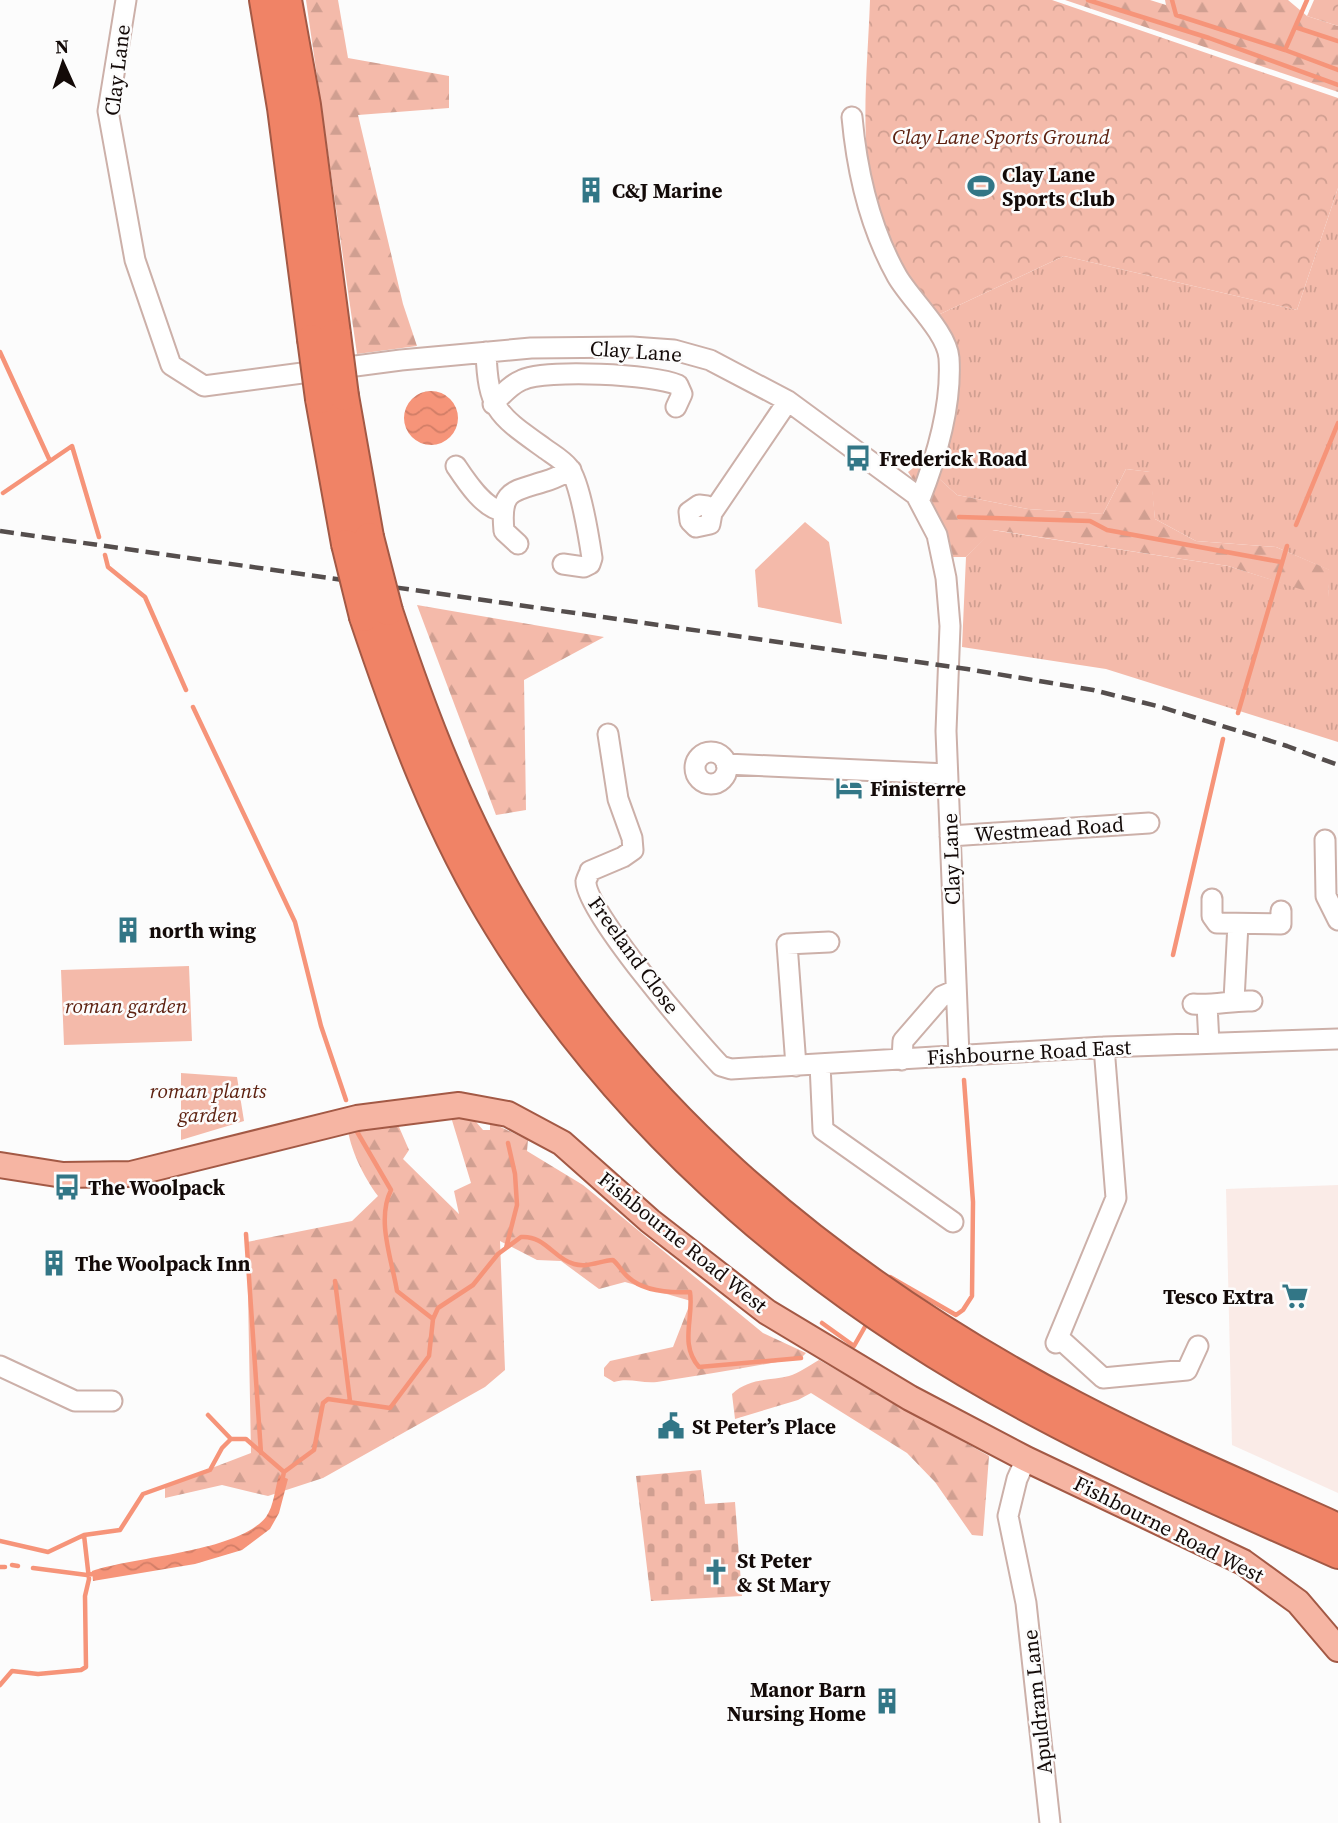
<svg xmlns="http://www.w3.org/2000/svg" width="1338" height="1823" viewBox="0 0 1338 1823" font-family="'Source Serif 4',serif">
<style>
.built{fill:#faebe7}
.grass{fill:url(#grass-tufts)}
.forest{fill:url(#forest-firs)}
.cemetery{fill:url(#cemetery-stones)}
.park{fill:url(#park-crowns)}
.garden{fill:#f4baaa}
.water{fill:url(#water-waves)}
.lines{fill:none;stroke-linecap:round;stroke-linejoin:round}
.stream{stroke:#f69479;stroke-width:4.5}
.minor-casing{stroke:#ccb0a9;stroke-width:23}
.major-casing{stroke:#a35945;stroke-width:28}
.highway-casing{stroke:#a35945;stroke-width:32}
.minor{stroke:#fff;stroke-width:19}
.major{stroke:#f6b5a3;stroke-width:24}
.highway{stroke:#f08366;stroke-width:28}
.rail{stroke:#554e4d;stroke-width:4.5;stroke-dasharray:14 7;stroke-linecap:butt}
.highway-bridge-casing{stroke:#a35945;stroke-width:32;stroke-linecap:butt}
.highway-bridge{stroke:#f08366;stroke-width:28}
.labels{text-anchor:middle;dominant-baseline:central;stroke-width:5;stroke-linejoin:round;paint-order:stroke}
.street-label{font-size:21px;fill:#130a08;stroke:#fcfcfc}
.park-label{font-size:21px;font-style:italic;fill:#5d2110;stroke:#fcfcfc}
.poi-label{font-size:21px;font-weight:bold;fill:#130a08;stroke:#fcfcfc;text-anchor:start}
</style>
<defs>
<pattern id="grass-tufts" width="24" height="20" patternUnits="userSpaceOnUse" patternTransform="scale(1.75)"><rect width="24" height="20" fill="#f4baaa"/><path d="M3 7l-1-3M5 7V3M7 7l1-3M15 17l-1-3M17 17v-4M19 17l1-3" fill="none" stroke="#d09f91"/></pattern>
<pattern id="forest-firs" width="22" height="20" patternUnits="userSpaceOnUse" patternTransform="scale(1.75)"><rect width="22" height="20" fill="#f4baaa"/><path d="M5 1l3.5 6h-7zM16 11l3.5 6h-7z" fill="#d09f91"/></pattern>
<pattern id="cemetery-stones" width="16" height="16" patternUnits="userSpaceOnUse" patternTransform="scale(1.75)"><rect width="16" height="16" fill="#f4baaa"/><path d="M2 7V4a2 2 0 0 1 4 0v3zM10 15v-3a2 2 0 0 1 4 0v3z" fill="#d09f91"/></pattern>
<pattern id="park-crowns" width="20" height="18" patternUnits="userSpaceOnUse" patternTransform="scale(1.75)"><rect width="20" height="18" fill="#f4baaa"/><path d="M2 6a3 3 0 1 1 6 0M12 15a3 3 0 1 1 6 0" fill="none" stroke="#d09f91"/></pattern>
<pattern id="water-waves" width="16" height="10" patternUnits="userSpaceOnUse" patternTransform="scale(1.75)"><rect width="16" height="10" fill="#f69479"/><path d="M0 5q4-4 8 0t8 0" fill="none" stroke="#d27e67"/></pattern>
</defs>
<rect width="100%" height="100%" fill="#fcfcfc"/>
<path class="built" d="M1338,1185v308l-106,-48 -6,-256z"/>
<path class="grass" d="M1338,188v554l-232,-73 -144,-22 4,-90 26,-27 236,36 100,31 1,-27 -53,-23 -80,-6 -41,-22 -5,-47 -24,-3 -23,45 -75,-5 -71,-14 -22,-20c13,-22 30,-96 24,-121 -4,-15 -13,-27 -21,-39l126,-59 233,54z"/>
<path class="forest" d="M306,0h32l10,58 101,18v32l-91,7 45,189 14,42 -60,8z
M1065,0h85l16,5 -1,-5h123l19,16 31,10v66z
M921,462l36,33 71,14 75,5 23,-45 25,3 4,47 41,22 80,6 54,23 -2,28 -100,-32 -235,-36 -27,27h-13l-8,-29 -37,-56z
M417,605l187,32 -80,43 2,130 -30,5z
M471,1116l12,14h7v-8l38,18 -1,11 56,34 180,148 43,20 -5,5c-48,8 -96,17 -144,24 -15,2 -28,-5 -43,0l-10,-6v-8l6,-7 63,-14 18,-46 -66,-19 -26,7 -38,-28 -24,-1 -37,-19 5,129 -20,17 -162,91 -55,18 -46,-11 -57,13v-12l86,-33 -4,-211 105,-21 26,-25c-15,-20 -28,-47 -31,-71l49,-5 13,30 -6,9 56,55 -5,-23 17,-8 -20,-66z
M819,1360l170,96 -6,80 -11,-1 -37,-53 -28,-29 -96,-60 -13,7 -63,19 -3,-25c17,-16 36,-13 57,-18 10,-3 21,-11 30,-16z"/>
<path class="cemetery" d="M701,1470l4,34 30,-2 7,94 -91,5 -15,-125z"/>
<path class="park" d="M870,0h182l286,98v90l-41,122 -233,-54 -126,59c-11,-13 -25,-27 -34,-41 -53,-81 -37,-183 -34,-274z
M1314,0h24v26l-31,-10z"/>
<path class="garden" d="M805,522l24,20 13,82 -84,-17 -3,-37z
M189,966l3,75 -128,4 -3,-75z
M181,1073l56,4 7,44 -63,19z"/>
<path class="water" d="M404 418a27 27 0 1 1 54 0a27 27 0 1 1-54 0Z
M279,1475l9,4 -9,34 -9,16 -28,21 -47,14 -102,17 -1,-10c45,-15 146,-19 174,-54 8,-11 9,-29 13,-42z"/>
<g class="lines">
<path class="stream" d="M1088,0l121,38 129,47
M1172,0l4,15 109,35 53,20
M1295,27l43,14
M1285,50l22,-50
M0,352l50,109
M3,493l69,-47 27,91
M959,517l131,4 17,9 174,32
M1296,525l42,-102
M105,555l3,12 37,30 41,93
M193,707l102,215 26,104 25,74
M1238,713l49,-167
M1173,955l50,-216
M356,1130l35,60c-15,30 1,70 6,101l36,28
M246,1234l15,219
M506,1248l11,-43 -2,-31 -7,-31
M890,1277l66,38 7,-5 9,-14 1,-94 -9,-122
M335,1281l15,120
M822,1323l32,23 12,-21
M208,1415l23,24
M282,1481l2,-9 30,-22 9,-47 5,-4 62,9 39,-52 4,-37 5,-11 35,-23 25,-31 23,-17c24,-2 33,22 53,27 14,4 25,-3 39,-4 6,5 9,12 15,17 16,15 42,16 62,15 4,26 -11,52 9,75l102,-9
M0,1541l48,11 36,-17 36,-5 23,-36 67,-24 12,-22 9,-9h15l38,33
M12,1565l6,1
M0,1567h5
M33,1568l54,7 11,-2
M0,1685l12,-14 26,3 43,-4 5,-3 -1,-71 4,-17 -5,-44"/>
<g class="minor-casing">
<path id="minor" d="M126,0l-18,111 27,149 36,105 33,21 197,-26 130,-12 101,-1 42,3 36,10 78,41 128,94 21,40 9,43 4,48 -4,105 13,325
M852,117c5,55 18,111 45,159 13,23 50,56 52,82 3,47 -12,98 -29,141
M486,352c2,58 12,63 58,96 8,6 19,12 25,20 11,14 20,70 23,90l-2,6 -6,3 -21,-3
M493,404c9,-9 17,-19 29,-24 24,-11 132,-6 156,5l4,9 -6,13
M456,466c10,15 28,43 47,45
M712,513l-5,-7 -8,-1 -10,7 1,9 6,6 14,-3 2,-11 76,-112
M518,544l-14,-13c-4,-42 8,-39 42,-50 8,-2 17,-7 25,-11
M608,734l10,65 14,39 1,12 -10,7 -33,14c0,1 -4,9 -4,10 -2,29 111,160 135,185l10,3 373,-22 234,-8
M695 768a16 16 0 1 1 32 0a16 16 0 1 1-32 0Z
M726,764l221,10
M950,836l199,-13
M1325,840l1,56 12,24
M1212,899v17l5,7 64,1v-13
M1234,1000l4,-76
M1193,1004c21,2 39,-4 59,-3
M1207,1005l2,38
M902,1060l1,-19 39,-45 14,-6
M820,1064l3,66 130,92
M796,1066l-9,-122 42,-2
M1059,1338l44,40 84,-8 11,-24
M1056,1343l60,-145 -12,-151
M0,1366l75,35h37
M1026,1459l-9,20 -9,37 18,87 24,220"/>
</g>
<g class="major-casing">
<path id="major" d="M0,1165l63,10 68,-1 226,-56 102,-13 49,9 54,29 88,78 117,91 143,86 116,61 217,103 55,40 40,47"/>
</g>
<g class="highway-casing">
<path id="highway" d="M264,0l18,108 30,231
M287,0l19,105 30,229
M344,396l25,141
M320,399l26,145
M388,611c27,81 56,160 95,237 126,250 348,430 592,558 86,45 175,82 263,122
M364,617c36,107 75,214 135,310 130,212 326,374 545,489 96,51 195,94 294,138"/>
</g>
<use href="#minor" class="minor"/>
<use href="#major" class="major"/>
<use href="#highway" class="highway"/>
<path class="rail" d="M0,531l967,138 126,21 68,17 126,39 51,19"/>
<g class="highway-bridge-casing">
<path id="highway-bridge" d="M336,334l8,62
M312,339l8,60
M369,537l19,74
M346,544l18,73"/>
</g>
<use href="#highway-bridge" class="highway-bridge"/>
</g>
<defs>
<g id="stadium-bare" transform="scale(2.1)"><path d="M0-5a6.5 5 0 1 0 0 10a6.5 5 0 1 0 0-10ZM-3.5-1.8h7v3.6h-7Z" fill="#327686" stroke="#fcfcfc" stroke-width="2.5" paint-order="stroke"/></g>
<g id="building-bare" transform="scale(2.1)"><path d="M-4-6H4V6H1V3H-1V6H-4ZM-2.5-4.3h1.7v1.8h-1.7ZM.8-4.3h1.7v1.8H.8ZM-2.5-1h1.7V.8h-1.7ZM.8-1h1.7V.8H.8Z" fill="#327686" stroke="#fcfcfc" stroke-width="2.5" paint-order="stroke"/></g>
<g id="bus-bare" transform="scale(2.1)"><path d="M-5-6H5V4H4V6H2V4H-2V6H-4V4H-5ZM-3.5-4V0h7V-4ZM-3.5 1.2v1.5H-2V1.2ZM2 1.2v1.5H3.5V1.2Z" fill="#327686" stroke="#fcfcfc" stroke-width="2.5" paint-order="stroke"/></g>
<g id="hotel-bare" transform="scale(2.1)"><path d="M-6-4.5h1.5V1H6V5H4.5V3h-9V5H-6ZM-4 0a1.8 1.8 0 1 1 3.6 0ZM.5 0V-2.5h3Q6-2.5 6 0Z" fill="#327686" stroke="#fcfcfc" stroke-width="2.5" paint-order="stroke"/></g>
<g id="supermarket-bare" transform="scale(2.1)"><path d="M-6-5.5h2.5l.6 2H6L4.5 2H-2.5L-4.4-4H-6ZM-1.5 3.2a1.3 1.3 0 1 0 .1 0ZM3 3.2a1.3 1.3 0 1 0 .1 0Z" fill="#327686" stroke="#fcfcfc" stroke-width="2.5" paint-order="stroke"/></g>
<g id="civic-bare" transform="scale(2.1)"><path d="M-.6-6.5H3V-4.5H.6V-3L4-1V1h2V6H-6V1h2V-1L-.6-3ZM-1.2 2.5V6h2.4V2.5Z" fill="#327686" stroke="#fcfcfc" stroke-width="2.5" paint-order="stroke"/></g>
<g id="church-bare" transform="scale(2.1)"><path d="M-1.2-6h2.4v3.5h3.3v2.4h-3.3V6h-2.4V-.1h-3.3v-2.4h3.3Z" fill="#327686" stroke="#fcfcfc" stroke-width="2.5" paint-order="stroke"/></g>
</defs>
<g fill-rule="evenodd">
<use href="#stadium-bare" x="981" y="186"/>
<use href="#building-bare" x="591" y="190"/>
<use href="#bus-bare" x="858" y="458"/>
<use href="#hotel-bare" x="849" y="788"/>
<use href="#building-bare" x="128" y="930"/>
<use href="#bus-bare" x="67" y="1187"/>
<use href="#building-bare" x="54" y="1263"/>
<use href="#supermarket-bare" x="1295" y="1296"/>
<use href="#civic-bare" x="671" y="1426"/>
<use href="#church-bare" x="716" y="1572"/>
<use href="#building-bare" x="887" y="1701"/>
</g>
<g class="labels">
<g class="street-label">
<text transform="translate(117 70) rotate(-83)">Clay Lane</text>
<text transform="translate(636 351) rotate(4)">Clay Lane</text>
<text transform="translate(1049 829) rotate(-4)">Westmead Road</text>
<text transform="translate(951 859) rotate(-92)">Clay Lane</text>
<text transform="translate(634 955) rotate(54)">Freeland Close</text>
<text transform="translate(1029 1052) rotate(-3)">Fishbourne Road East</text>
<text transform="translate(683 1242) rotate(39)">Fishbourne Road West</text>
<text transform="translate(1169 1529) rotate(27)">Fishbourne Road West</text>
<text transform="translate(1037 1702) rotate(-96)">Apuldram Lane</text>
</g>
<g class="park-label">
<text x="1001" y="136">Clay Lane Sports Ground</text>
<text x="126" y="1005">roman garden</text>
<text x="208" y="1090">roman plants<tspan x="208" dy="24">garden</tspan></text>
</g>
<g class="poi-label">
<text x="1002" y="174">Clay Lane<tspan x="1002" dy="24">Sports Club</tspan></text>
<text x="612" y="190">C&amp;J Marine</text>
<text x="879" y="458">Frederick Road</text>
<text x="870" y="788">Finisterre</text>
<text x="149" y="930">north wing</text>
<text x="88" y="1187">The Woolpack</text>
<text x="75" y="1263">The Woolpack Inn</text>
<text x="1274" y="1296" text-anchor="end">Tesco Extra</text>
<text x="692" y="1426">St Peter’s Place</text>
<text x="737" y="1560">St Peter<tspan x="737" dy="24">&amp; St Mary</tspan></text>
<text x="866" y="1689" text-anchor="end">Manor Barn<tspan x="866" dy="24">Nursing Home</tspan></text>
</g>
</g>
<g transform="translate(63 63) rotate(357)" stroke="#fcfcfc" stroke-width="5" paint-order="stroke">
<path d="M0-5L12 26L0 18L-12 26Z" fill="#130a08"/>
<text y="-10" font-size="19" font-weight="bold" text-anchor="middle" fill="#130a08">N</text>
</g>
</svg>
